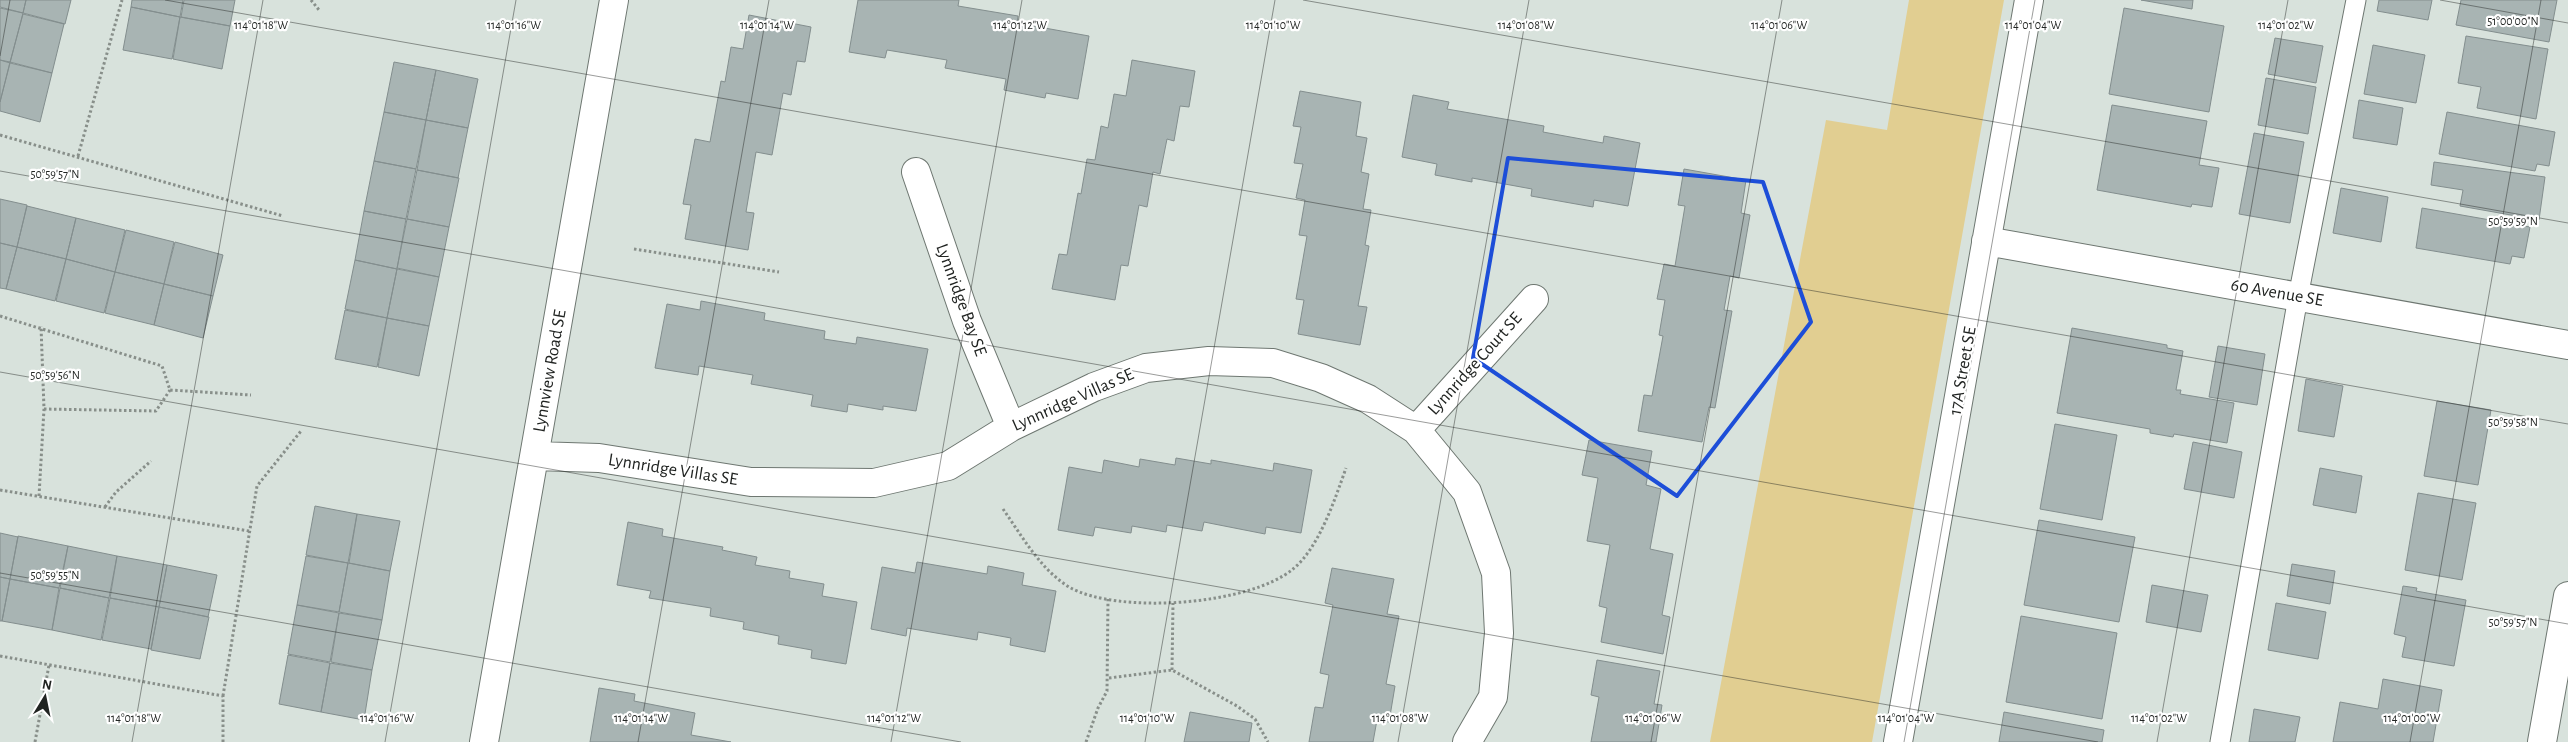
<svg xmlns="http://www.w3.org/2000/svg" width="2568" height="742" viewBox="0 0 2568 742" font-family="'Alegreya Sans',sans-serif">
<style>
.green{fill:#e1ce91}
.building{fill:#a8b4b3;stroke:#838e8e}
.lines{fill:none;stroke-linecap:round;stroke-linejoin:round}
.lane-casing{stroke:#6e7771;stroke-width:21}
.street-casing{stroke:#6e7771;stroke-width:30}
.path{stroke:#888f8a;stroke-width:3;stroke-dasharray:2.5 2.5;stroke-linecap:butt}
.lane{stroke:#fff;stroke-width:19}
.street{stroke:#fff;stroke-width:28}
.marked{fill:none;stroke:#1d4ed8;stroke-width:4;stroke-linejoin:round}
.ticks{fill:none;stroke:#212422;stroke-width:1;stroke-opacity:0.45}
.labels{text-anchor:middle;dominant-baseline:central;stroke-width:4.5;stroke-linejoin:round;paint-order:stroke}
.street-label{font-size:18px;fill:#212422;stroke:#fff}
.ticks-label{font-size:12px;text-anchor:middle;fill:#212422;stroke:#fff;stroke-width:4.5;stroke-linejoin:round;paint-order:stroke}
</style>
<rect width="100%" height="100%" fill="#d8e2dc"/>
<path class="green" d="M1909,0h95l-132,742h-162l116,-622 61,10z"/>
<path class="building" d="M0,0h26l-3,13 -23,-6z
M26,0h45l-6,24 -42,-11z
M132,0h51l-3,17 -49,-10z
M184,0h51l-5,26 -49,-9z
M858,0h101l-1,6 60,10 -1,7 72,13 -11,63 -32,-6 -1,5 -41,-8 2,-11 -61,-11 2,-8 -60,-10 -2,8 -36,-6z
M2141,0h52l-1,9z
M2379,0h53l-4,20 -51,-9z
M2461,0h96l-8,42 -93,-17z
M131,7l49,10 -8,42 -49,-9z
M0,8l23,5 -13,50 -10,-3z
M2124,8l100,18 -15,86 -100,-18z
M23,14l41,10 -12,49 -42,-11z
M749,15l62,12 -6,35 -8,-1 -6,34 -8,-2 -11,62 -16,-3 -10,60 8,1 -6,37 -63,-11 6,-34 -8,-1 12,-65 15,3 11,-61 4,1 6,-35 12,2z
M180,17l50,9 -8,43 -49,-10z
M2466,36l82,13 -12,70 -59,-11 4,-21 -23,-4z
M2275,38l48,8 -7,37 -48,-9z
M2373,45l52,10 -9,48 -52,-9z
M0,60l10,2 -10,40z
M1132,60l63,11 -6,36 -9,-1 -6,35 -7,-2 -7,35 -7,-2 -6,35 -8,-2 -11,61 -7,-1 -6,35 -63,-11 7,-35 8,1 11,-62 3,1 6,-35 8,1 6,-34 7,2 6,-34 12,2z
M394,62l42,8 -10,50 -42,-8z
M10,63l42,10 -12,49 -40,-11v-9z
M436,70l42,9 -10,49 -42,-8z
M2266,78l50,9 -8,47 -50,-9z
M1300,91l61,11 -5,34 11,2 -6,34 8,2 -6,35 8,1 -6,35 4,1 -11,60 9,1 -7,38 -62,-11 6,-34 -8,-1 11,-63 -8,-1 6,-35 -9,-2 7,-34 -9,-1 7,-36 -8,-1z
M1413,95l36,7 -2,7 97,17 -1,6 60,11 1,-7 36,7 -12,63 -34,-6 -1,7 -62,-11 1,-7 -60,-11v4l-37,-7 2,-11 -35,-7z
M2359,100l44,8 -6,37 -44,-7z
M2112,105l95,16 -8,44 20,3 -7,39 -20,-3 -1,3 -94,-17z
M384,112l42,8 -10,49 -42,-8z
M2447,112l108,20 -6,34 -12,-2 -2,7 -96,-17z
M426,120l42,8 -10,50 -41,-8z
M2254,133l50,9 -14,81 -51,-9z
M374,161l42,8 -10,50 -42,-8z
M2434,162l111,15 -6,43 -79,-14 3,-16 -32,-5z
M1684,169l62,11 -5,33 9,2 -11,63 -9,-2 -6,34 8,1 -17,97 -6,-1 -7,35 -64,-11 6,-36 8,1 11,-60 -4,-1 6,-35 -8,-1 7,-35 11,2 10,-60 -7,-1z
M417,170l42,8 -10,49 -42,-8z
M2341,188l47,9 -7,45 -48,-9z
M0,199l27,6 -10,42 -17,-4z
M27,206l49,12 -10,41 -49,-12z
M2422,208l108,19 -6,31 -12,-2 -2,8 -94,-16z
M364,211l42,8 -9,50 -42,-9z
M76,218l49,12 -10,42 -49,-13z
M407,219l42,8 -10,50 -42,-9z
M126,230l48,12 -10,42 -49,-12z
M175,242l48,13 -10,41 -49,-12z
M0,243l17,4 -11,42 -6,-1z
M17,247l49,12 -11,42 -49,-12z
M66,259l49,13 -11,41 -48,-12z
M355,260l42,9 -10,49 -42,-9z
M397,269l42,8 -10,49 -42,-8z
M115,272l49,12 -10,41 -49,-12z
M164,284l49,12 -10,42 -49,-13z
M701,301l64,12 -1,7 61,11 -1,8 32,5 1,-7 71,12 -12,62 -33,-5v4l-35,-6 -1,8 -36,-6 2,-11 -62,-11 2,-9 -54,-9 -1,9 -43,-7 12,-64 33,6z
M345,310l42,8 -10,49 -42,-8z
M387,318l42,8 -10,50 -41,-9z
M2072,328l95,17v3l16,3 -7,39h5l-1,4 54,9 -7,40 -53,-9 -1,3 -23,-4v-4l-93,-16z
M2218,346l47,8 -8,51 -48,-8z
M2306,379l37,7 -9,51 -36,-6z
M2437,401l54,9 -13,75 -54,-9z
M2055,424l62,11 -15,85 -62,-11z
M1589,440l63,11 -6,34 15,4 -11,60 23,5 -11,61 8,2 -7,37 -62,-12 6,-34 -8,-2 11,-61 -23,-4 11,-63 -16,-3z
M2193,442l49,10 -8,46 -50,-9z
M1176,458l35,6v-4l62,11 1,-8 38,7 -11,63 -35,-6 -1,7 -61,-12 -2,9 -35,-6 -1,7 -34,-6 -1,7 -36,-6 -2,9 -35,-6 11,-63 33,6 2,-13 35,7 1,-8 35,6z
M2320,468l42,8 -6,37 -43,-8z
M2418,493l58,10 -14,77 -57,-10z
M315,506l42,8 -9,49 -42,-8z
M357,514l43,7 -10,50 -41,-8z
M2039,520l96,17 -16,85 -95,-17z
M628,522l35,7 -1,7 61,11 -1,3 35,7 -2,8 35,6 -1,7 35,6 -2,12 35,6 -11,62 -35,-6 1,-8 -34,-6 1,-8 -36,-7 1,-7 -34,-6 1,-8 -62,-10 2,-7 -34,-6z
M0,533l18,4 -8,42 -10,-2z
M18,536l50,10 -9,42 -49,-9z
M68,546l49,10 -8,42 -49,-10z
M117,556l50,9 -8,42 -49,-9z
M306,556l42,7 -9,49 -42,-7z
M917,562l70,12 1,-8 36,7 -2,12 34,6 -11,61 -35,-7 1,-7 -33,-6 -1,8 -70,-12 -1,8 -35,-7 11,-62 33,6z
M348,563l42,8 -8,49 -43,-8z
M2292,564l43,7 -5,33 -43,-8z
M167,565l50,10 -9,42 -49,-10z
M1332,568l62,11 -7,35 12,2 -13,68 9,2 -6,36 -12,-2 -4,22h-64l6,-35 8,1 6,-33 -9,-2 13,-68 -8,-2z
M0,577l10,2 -8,42h-2z
M10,579l49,9 -7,42 -50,-9z
M2152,585l56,10 -7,37 -55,-10z
M2403,586l14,2 -1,3 50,9 -12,66 -52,-9 4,-20 -12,-3z
M60,588l49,10 -8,42 -49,-10z
M110,598l49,9 -8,42 -49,-9z
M2276,603l50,9 -8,47 -50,-9z
M297,605l42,8 -9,49 -42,-8z
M159,607l50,10 -9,42 -49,-9z
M339,613l43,7 -10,50 -41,-8z
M2021,616l96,17 -15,86 -96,-17z
M288,655l42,8 -9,49 -42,-8z
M1597,660l63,11 -6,33 8,1 -6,37h-65l8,-45 -8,-2z
M330,663l42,7 -8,50 -43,-8z
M2383,679l59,11 -9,52h-100l7,-40 38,7z
M599,688l36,6 -1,7 61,12 -4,22 40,7h-141z
M2254,709l46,8 -5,25h-46z
M1190,712l62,11 -3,19h-65z
M2004,712l100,18 -2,12h-103z"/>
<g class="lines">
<g class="lane-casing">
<path id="lane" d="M2220,742l78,-445 58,-297"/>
</g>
<g class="street-casing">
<path id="street" d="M916,172l51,149 44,106
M1986,241l582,104
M1416,430l118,-131
M535,456l64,2 152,24 123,1 74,-17 63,-39 83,-40 52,-19 63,-7 64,2 48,15 47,21 48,31 51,62 29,81 3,60 -6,64 -26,45
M484,742l130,-742
M1898,742l131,-742
M2542,742l26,-146"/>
</g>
<path class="path" d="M311,0l8,10
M0,135l283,81
M78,156l44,-156
M634,249l145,23
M0,316l162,50 8,24 81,5
M44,409l112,2 14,-21
M0,490l249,41
M39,496l5,-87 -3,-83
M105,507l11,-15 35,-31
M1003,509c19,27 37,60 66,78 49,28 181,18 224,-18 26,-21 42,-70 53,-101
M0,656l223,40v46
M1172,670l1,-67
M1109,678l63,-8 65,36 18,13 13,23
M223,696l34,-210 44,-55
M35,742l14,-77
M1086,742l12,-34 9,-17 1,-92"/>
<use href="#lane" class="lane"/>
<use href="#street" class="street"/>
</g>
<path class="marked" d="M1508,158l255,24 48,140 -134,174 -204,-138z"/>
<path class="ticks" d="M165,0l2403,424M1303,0l1265,223M2440,0l128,23M0,56l10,-56M0,171l2568,453M0,372l2098,370M0,573l961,169M132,742l131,-742M385,742l131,-742M638,742l131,-742M891,742l131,-742M1145,742l130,-742M1398,742l131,-742M1651,742l131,-742M1904,742l131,-742M2157,742l131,-742M2410,742l131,-742"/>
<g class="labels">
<g class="street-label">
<text transform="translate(2277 293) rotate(10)">60 Avenue SE</text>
<text transform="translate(961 300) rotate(70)">Lynnridge Bay SE</text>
<text transform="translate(1475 364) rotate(-48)">Lynnridge Court SE</text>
<text transform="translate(550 371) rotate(-80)">Lynnview Road SE</text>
<text transform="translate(1963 371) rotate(-80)">17A Street SE</text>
<text transform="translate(1073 400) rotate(-24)">Lynnridge Villas SE</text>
<text transform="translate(673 470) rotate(9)">Lynnridge Villas SE</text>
</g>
</g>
<g class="ticks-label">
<text x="2513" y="25">51°00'00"N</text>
<text x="261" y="29">114°01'18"W</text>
<text x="514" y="29">114°01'16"W</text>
<text x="767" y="29">114°01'14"W</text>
<text x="1020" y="29">114°01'12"W</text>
<text x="1273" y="29">114°01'10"W</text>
<text x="1526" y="29">114°01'08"W</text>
<text x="1779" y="29">114°01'06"W</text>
<text x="2033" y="29">114°01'04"W</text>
<text x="2286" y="29">114°01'02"W</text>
<text x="55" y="178">50°59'57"N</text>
<text x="2513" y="225">50°59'59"N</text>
<text x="55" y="379">50°59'56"N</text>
<text x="2513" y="426">50°59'58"N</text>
<text x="55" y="579">50°59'55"N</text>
<text x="2513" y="626">50°59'57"N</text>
<text x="134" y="722">114°01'18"W</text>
<text x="387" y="722">114°01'16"W</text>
<text x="641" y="722">114°01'14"W</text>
<text x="894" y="722">114°01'12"W</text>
<text x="1147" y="722">114°01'10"W</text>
<text x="1400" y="722">114°01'08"W</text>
<text x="1653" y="722">114°01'06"W</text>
<text x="1906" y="722">114°01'04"W</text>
<text x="2159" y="722">114°01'02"W</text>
<text x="2412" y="722">114°01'00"W</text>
</g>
<g transform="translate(45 697) rotate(10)" stroke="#ffffff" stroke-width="4" paint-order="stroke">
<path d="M0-4L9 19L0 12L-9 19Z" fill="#212422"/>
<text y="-8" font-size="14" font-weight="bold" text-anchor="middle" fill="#212422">N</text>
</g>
</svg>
